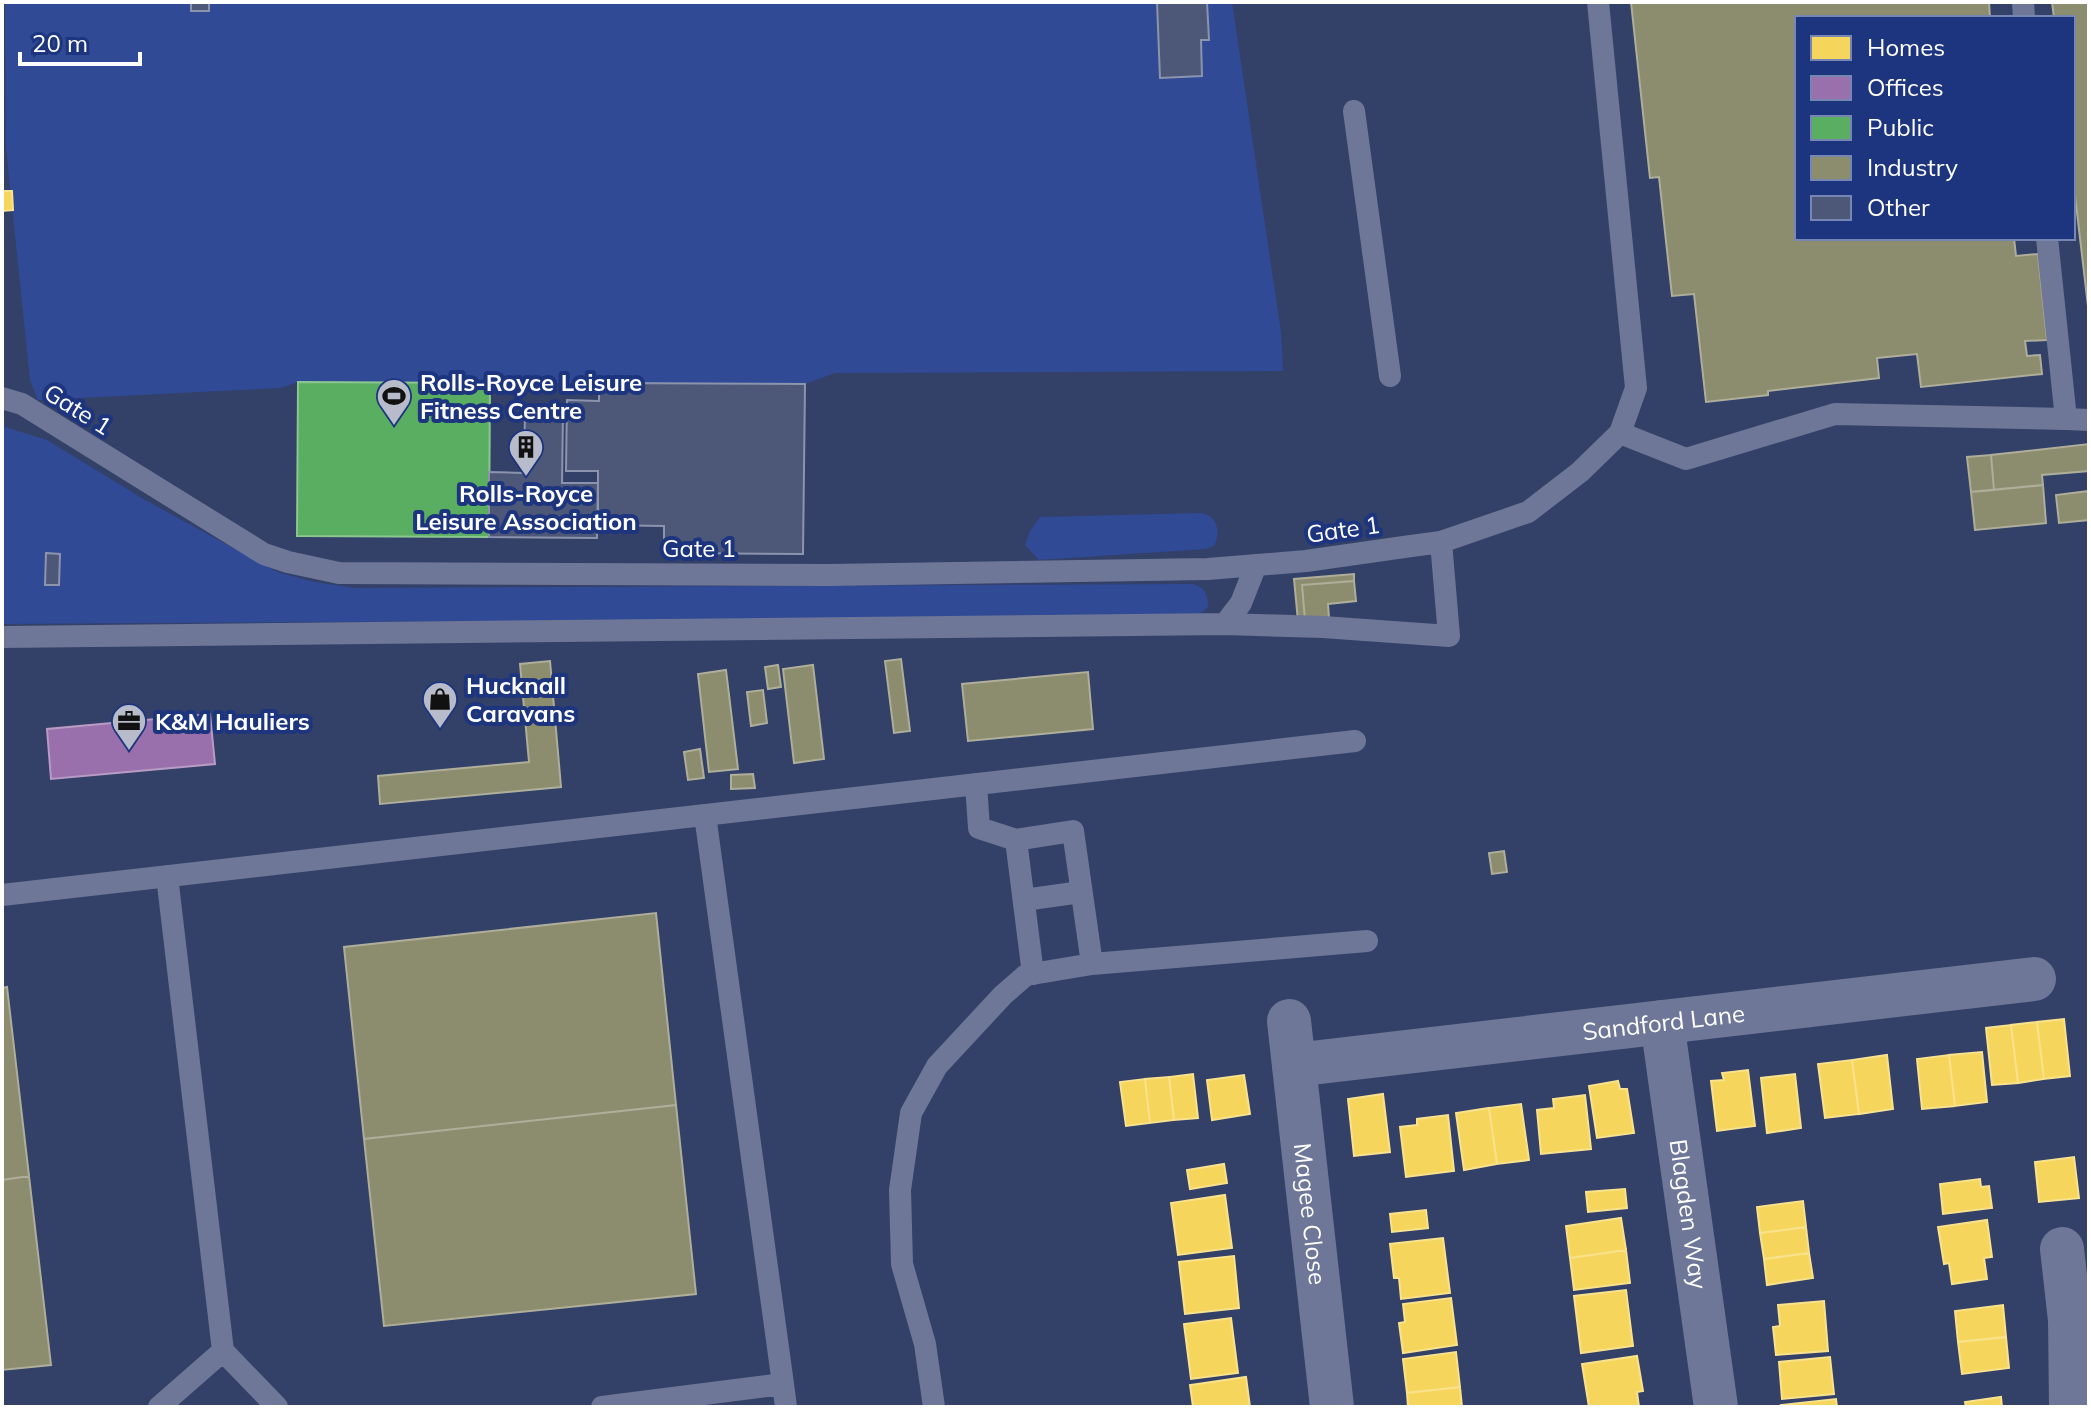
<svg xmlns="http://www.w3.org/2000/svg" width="2091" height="1409" viewBox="0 0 2091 1409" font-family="Mulish,sans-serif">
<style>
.green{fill:#304a96}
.homes{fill:#f6d55c;stroke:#f9e28d;stroke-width:2}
.offices{fill:#9970ab;stroke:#b89bc4;stroke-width:2}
.public{fill:#5aae61;stroke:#8cc690;stroke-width:2}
.industry{fill:#8c8c6e;stroke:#aeae9a;stroke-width:2}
.building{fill:#4d5878;stroke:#8c94ad;stroke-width:2}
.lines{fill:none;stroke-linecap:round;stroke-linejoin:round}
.service{stroke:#6e7797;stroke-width:22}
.minor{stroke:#6e7797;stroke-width:44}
.labels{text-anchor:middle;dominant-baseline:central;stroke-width:8;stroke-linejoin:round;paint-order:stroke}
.poi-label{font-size:24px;font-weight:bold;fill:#fff;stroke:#1d357e;text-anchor:start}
.street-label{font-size:24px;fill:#fff;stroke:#1d357e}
</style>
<rect width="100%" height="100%" fill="#334068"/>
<path class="green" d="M5,2h1227l49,330 2,39 -448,2 -30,11 -506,-2 -19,6 -242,12 -8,-20 -24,-232z
M2,426l45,14 98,60 132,72 37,10 41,6 838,-4c12,4 15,10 15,23l-12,10 -1194,7z
M1202,513c16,4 19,19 12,33l-8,3 -167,11 -14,-15 5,-14 10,-14z"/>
<path class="homes" d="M2,191h10l1,19 -11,1z
M2064,1019l6,57 -26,3 -7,-57z
M2037,1022l7,57 -26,4 -7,-58z
M2011,1025l7,58 -26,2 -6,-57z
M1982,1052l5,50 -32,4 -6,-51z
M1887,1055l6,54 -34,5 -7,-54z
M1949,1055l6,51 -33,3 -5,-50z
M1852,1060l7,54 -34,4 -7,-54z
M1748,1070l7,56 -38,5 -6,-50 13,-1 -2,-7z
M1193,1074l5,44 -24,2 -5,-43z
M1795,1074l6,54 -34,5 -6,-55z
M1244,1075l6,39 -38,6 -5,-40z
M1169,1077l5,43 -24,3 -5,-44z
M1145,1079l5,44 -24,3 -6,-44z
M1618,1081l2,8h7l7,44 -37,5 -8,-52z
M1383,1094l7,58 -36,4 -6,-57z
M1585,1095l6,54 -50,5 -4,-44 17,-2 -1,-9z
M1521,1104l8,56 -32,4 -8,-56z
M1489,1108l8,56 -33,6 -8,-57z
M1448,1115l6,56 -48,6 -6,-50 17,-2v-6z
M2074,1157l5,41 -40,4 -4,-40z
M1224,1164l3,19 -37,6 -3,-19z
M1980,1179l1,8 8,-1 3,22 -49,6 -3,-30z
M1625,1189l2,19 -39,4 -2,-20z
M1225,1195l7,53 -54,7 -7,-52z
M1803,1201l3,26 -46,6 -3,-26z
M1426,1210l2,18 -36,4 -2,-18z
M1621,1218l5,32 -56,8 -4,-32z
M1987,1220l5,37 -8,1 3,21 -35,5 -3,-21 -5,1 -6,-37z
M1806,1227l3,26 -45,6 -4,-26z
M1443,1238l7,55 -49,6 -2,-21h-5l-4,-34z
M1626,1250l4,33 -56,7 -4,-32z
M1809,1253l4,25 -46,7 -3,-26z
M1234,1256l5,52 -54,6 -6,-52z
M1626,1290l7,56 -52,7 -7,-57z
M1451,1298l6,47 -54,8 -4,-30 6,-1 -2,-18z
M1824,1301l4,50 -52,4 -3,-28 7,-1 -2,-21z
M2003,1305l3,32 -48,5 -3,-31z
M1231,1318l7,55 -47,6 -7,-55z
M2006,1337l3,31 -47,6 -4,-32z
M1456,1352l4,35 -53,6 -4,-34z
M1637,1356l6,35 -6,1 2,15h-50l-7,-43z
M1830,1357l4,37 -52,5 -3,-37z
M1246,1377l4,30h-57l-3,-22z
M1460,1387l2,20h-54l-1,-14z
M2001,1397l1,10h-36l-1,-5z
M1836,1399l1,8h-55l-1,-2z"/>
<path class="offices" d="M210,714l5,50 -164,15 -4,-50z"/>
<path class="public" d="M298,382l192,1 -1,154 -192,-1z"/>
<path class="industry" d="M1631,2h358l1,16h-193v220h217l2,18 22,-2 9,86 -22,1 2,15 13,-1 2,19 -121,13 -4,-33 -40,4 2,20 -111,13v4l-62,7 -12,-108 -22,2 -13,-119 -9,1z
M2052,2h37v313l-16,-137v-160h-19z
M2089,444v27l-47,4 1,10 -49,5 -3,-35z
M1991,455l3,35 -23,2 -4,-35z
M2043,485l3,38 -71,7 -4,-38z
M2089,491v29l-30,3 -3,-28z
M1354,574v7l-52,4 3,35 -7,1 -4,-42z
M1354,581l2,20 -28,3 1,14 -24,2 -3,-35z
M901,659l9,72 -16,2 -9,-72z
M550,661l11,126 -181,17 -2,-28 151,-14 -9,-98z
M778,665l3,22 -13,2 -3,-22z
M813,665l11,94 -30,4 -11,-94z
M726,670l12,99 -29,3 -11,-98z
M1088,672l5,57 -125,12 -6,-57z
M763,690l4,33 -16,3 -4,-34z
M700,749l4,29 -16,2 -4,-28z
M753,774l2,14 -24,1v-14z
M1504,851l3,21 -15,2 -3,-21z
M656,913l20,192 -312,34 -20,-192z
M7,987l22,189 -27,4v-192z
M676,1105l20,189 -312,32 -20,-187z
M29,1176l22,189 -49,5v-190z"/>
<path class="building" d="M191,2h18v9h-18z
M1157,2h50l2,38h-8l1,36 -42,2z
M599,383l206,1 -2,170 -139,-1v-27l-66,-1v-54h-32l1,-71 32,1z
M525,412h38l-1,71h36l-1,55 -108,-1v-65l35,1z
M46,553l14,1 -1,31h-14z"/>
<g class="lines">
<path class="service" d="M2023,2l1,16
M1354,111l36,265
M2047,238l19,181 23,1
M2,398l20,6 242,150 24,8 51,11 490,2 379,-6 98,-8 105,-15 30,-4 87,-30 52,-40 40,-39 16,-45 -38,-386
M1620,433l66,26 149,-45 231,5
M1225,624l16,-21 15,-38
M2,637l1223,-13 98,3 126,9 -8,-94
M976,784l3,44 37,12 57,-9 19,133 275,-23
M1016,840l17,134
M167,876l56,475 54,56
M2,895l1353,-154
M1024,900l57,-8
M783,1384l3,23
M159,1407l64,-56
M602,1407l181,-23 -78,-569
M934,1407l-9,-63 -23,-80 -2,-74 11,-77 26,-47 66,-71 23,-20 66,-11"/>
<g class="minor">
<path id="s1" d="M1289,1021l43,386"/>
<path id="s2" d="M1662,1022l54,385"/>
<path id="s3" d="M1294,1065l740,-86"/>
<path d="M2062,1249l8,71 19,-1"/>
<path d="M2070,1320l1,87"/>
</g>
</g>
<defs>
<g id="stadium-pin" transform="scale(1.8)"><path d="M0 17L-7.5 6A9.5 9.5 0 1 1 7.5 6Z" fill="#b8bcca" stroke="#1d357e"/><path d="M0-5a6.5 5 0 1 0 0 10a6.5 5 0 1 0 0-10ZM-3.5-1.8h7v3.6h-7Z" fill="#111"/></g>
<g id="building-pin" transform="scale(1.8)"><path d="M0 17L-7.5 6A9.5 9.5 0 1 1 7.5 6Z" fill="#b8bcca" stroke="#1d357e"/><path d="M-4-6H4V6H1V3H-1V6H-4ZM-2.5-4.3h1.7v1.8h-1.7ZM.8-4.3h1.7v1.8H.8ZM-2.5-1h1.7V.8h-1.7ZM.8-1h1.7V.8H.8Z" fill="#111"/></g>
<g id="shop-pin" transform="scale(1.8)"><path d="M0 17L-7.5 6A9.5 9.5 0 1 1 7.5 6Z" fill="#b8bcca" stroke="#1d357e"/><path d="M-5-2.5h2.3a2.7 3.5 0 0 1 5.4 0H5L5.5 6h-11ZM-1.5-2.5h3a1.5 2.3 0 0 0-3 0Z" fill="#111"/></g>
<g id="office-pin" transform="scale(1.8)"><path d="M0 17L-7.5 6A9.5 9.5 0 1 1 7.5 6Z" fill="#b8bcca" stroke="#1d357e"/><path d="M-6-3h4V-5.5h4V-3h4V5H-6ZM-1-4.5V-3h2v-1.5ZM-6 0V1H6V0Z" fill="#111"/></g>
</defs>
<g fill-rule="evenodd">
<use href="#stadium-pin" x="394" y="396"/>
<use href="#building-pin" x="526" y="447"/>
<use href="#shop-pin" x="440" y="699"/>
<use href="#office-pin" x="129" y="721"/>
</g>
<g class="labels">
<g class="poi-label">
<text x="420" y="382">Rolls-Royce Leisure<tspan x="420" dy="28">Fitness Centre</tspan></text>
<text x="526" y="493" text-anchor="middle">Rolls-Royce<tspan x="526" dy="28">Leisure Association</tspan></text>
<text x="466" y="685">Hucknall<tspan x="466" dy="28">Caravans</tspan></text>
<text x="155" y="721">K&amp;M Hauliers</text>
</g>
<g class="street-label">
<text transform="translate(78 409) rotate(32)">Gate 1</text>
<text transform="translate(1343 529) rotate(-8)">Gate 1</text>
<text x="699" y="548">Gate 1</text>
<text stroke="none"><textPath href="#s3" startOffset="372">Sandford Lane</textPath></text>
<text stroke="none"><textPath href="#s1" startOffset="194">Magee Close</textPath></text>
<text stroke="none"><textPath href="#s2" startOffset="194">Blagden Way</textPath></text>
</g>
</g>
<rect width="2091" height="1409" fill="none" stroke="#ffffff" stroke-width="8"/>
<rect x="1795" y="16" width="280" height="224" fill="#1d357e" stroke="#7786b2" stroke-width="2"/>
<rect x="1811" y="36" width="40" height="24" fill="#f6d55c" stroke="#7786b2" stroke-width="2"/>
<text x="1867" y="56" font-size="24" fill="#ffffff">Homes</text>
<rect x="1811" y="76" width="40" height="24" fill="#9970ab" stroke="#7786b2" stroke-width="2"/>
<text x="1867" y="96" font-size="24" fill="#ffffff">Offices</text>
<rect x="1811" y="116" width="40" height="24" fill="#5aae61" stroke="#7786b2" stroke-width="2"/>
<text x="1867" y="136" font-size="24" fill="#ffffff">Public</text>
<rect x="1811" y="156" width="40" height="24" fill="#8c8c6e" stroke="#7786b2" stroke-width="2"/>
<text x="1867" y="176" font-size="24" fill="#ffffff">Industry</text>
<rect x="1811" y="196" width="40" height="24" fill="#4d5878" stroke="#7786b2" stroke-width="2"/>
<text x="1867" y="216" font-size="24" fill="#ffffff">Other</text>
<path d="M20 52v12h120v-12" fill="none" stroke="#ffffff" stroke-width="4"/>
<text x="32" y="52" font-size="24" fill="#ffffff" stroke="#1d357e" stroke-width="6" paint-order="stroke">20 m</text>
</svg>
